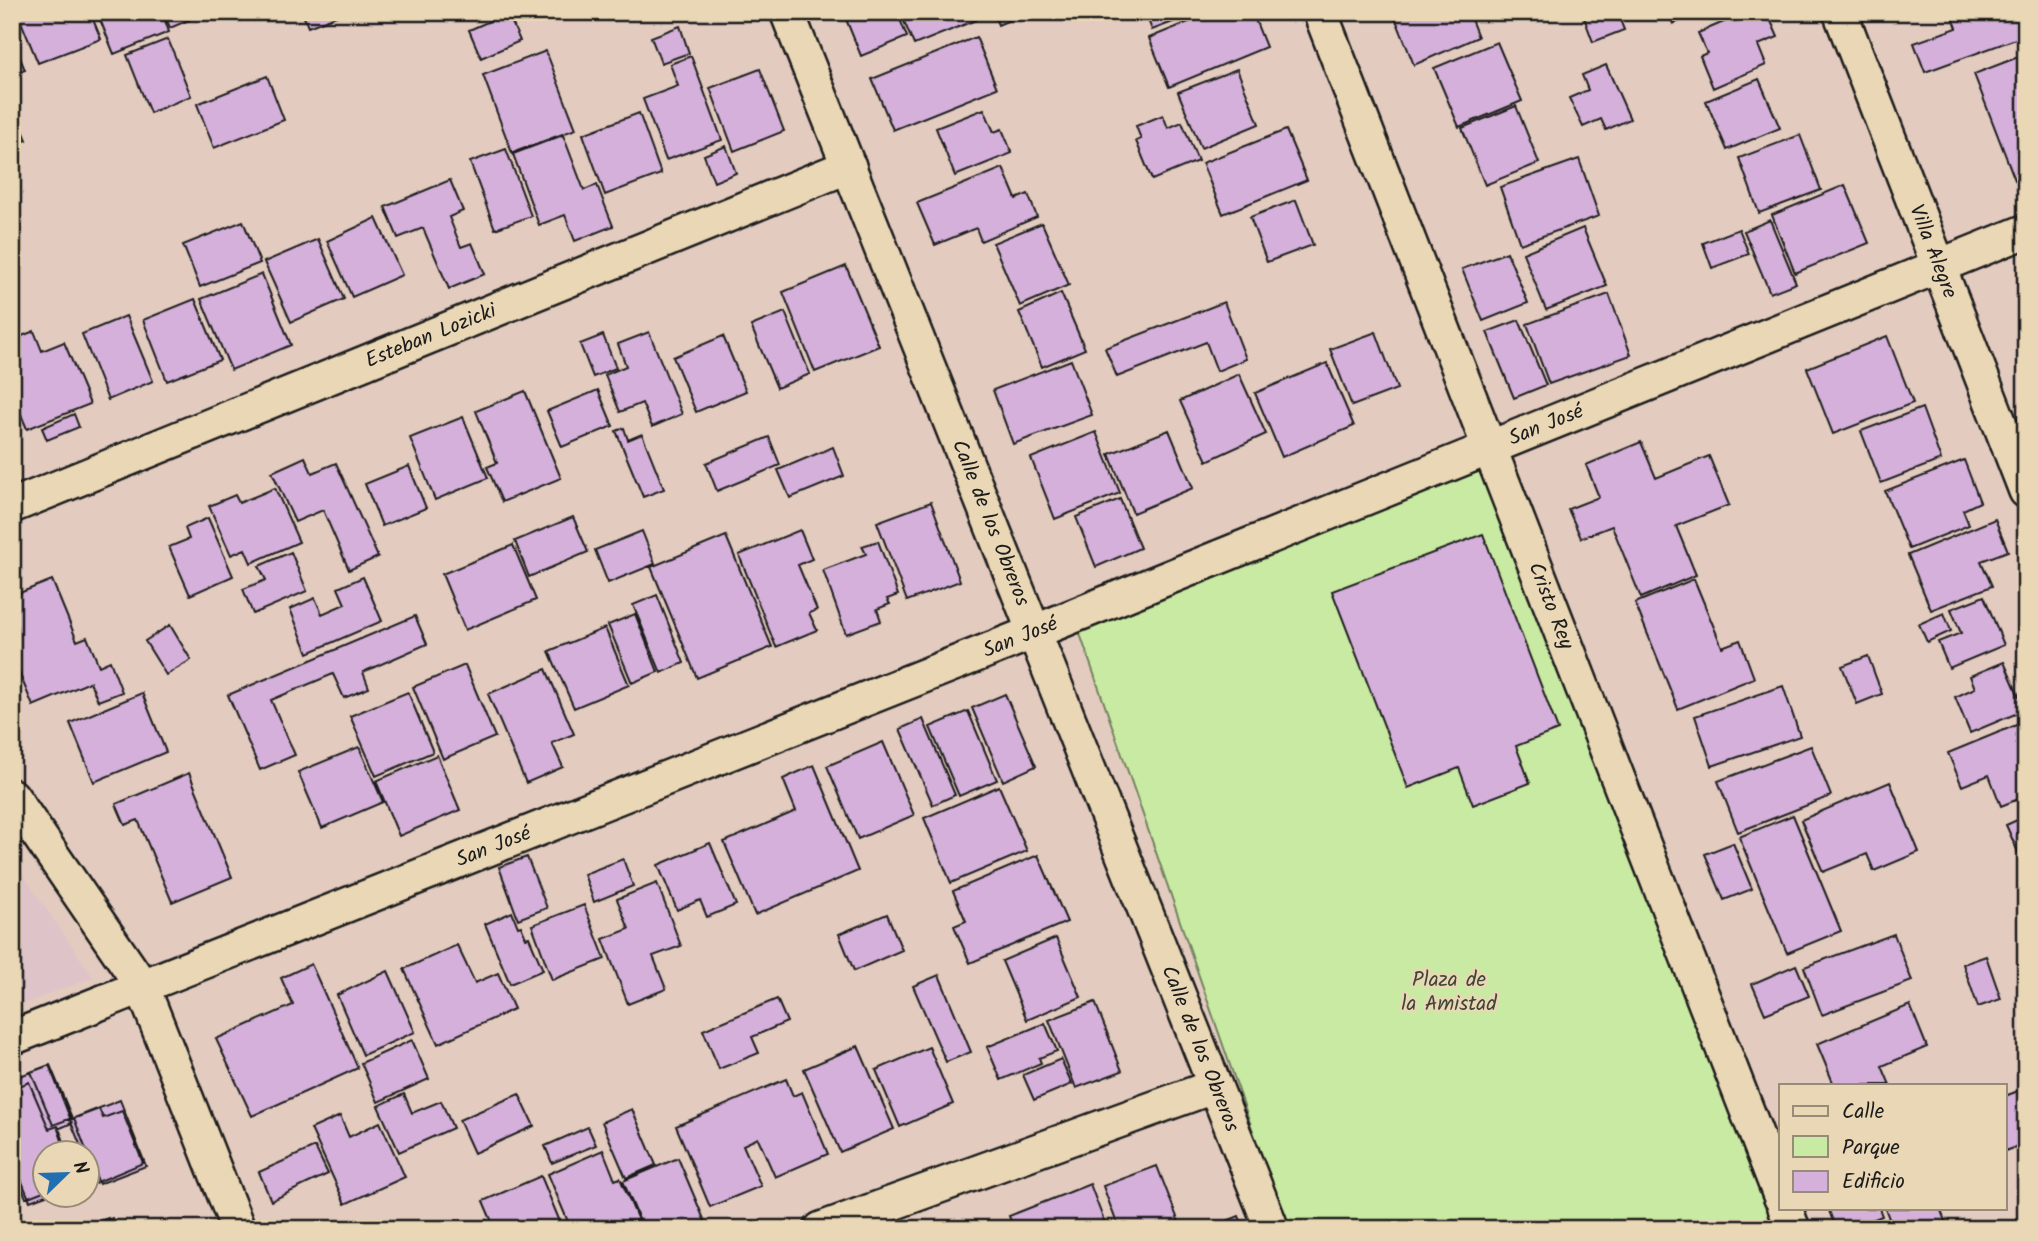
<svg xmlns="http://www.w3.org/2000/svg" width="2038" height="1241" viewBox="0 0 2038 1241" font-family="Kalam,sans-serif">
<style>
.built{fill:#dec3c8}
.green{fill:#c9eaa2;stroke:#72835f;stroke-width:2}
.building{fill:#d4b0db;stroke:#1c1c1c;stroke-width:2}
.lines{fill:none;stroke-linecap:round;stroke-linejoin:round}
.minor-casing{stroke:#1c1c1c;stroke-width:38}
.minor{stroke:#ead7b5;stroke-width:33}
.labels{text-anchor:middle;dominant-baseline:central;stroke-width:5;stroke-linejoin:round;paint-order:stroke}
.street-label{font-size:21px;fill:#1c1c1c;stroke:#ead7b5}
.park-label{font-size:21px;fill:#3f4537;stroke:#ead7b5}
</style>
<rect width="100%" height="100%" fill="#e3cbc0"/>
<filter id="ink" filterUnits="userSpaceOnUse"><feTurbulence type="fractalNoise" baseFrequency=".0143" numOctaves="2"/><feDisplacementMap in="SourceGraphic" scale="14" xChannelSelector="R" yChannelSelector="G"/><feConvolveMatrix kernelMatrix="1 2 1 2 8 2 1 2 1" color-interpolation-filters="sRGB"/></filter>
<g filter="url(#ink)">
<path class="built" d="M12,859l81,118 -81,31z"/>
<path class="green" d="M1487,466l305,763h-505l-208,-598z"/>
<path class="building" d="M17,12h73l11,27 -63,24z
M97,12h65l7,20 -55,22z
M164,12h44l-38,16z
M302,12h44l-38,15z
M843,12h54l10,25 -46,19z
M900,12h72l4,8 -62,25z
M993,12h36l-31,13z
M1145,12h54l-47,18z
M1213,12h39l14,35 -97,40 -20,-49z
M1393,12h75l10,25 -64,28z
M1582,12h35l7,18 -31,12z
M1668,12h33l-28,12z
M1747,12h20l11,25 -20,8 8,20 -53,23 -13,-32 7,-3 -9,-20z
M1951,12h64l9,24 -99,36 -11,-29 43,-15z
M508,13l12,28 -39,17 -12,-28z
M680,26l9,27 -28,10 -10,-26z
M976,37l21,51 -104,42 -21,-51z
M12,38l13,32 -13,5z
M168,39l23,57 -41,17 -23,-58z
M1497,42l25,59 -63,26 -25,-59z
M546,51l30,78 -64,24 -29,-78z
M2026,54v122l-11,4 -41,-106z
M691,56l31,84 -56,20 -23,-61 35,-13 -8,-22z
M1606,65l24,54 -24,11 -5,-11 -18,8 -14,-29 19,-8 -6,-15z
M760,69l24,62 -50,20 -24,-63z
M1237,69l22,55 -58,24 -23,-56z
M267,76l17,44 -70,28 -17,-44z
M1759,79l21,49 -53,22 -21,-49z
M12,104l15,36 -15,6z
M1516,106l23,57 -54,22 -23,-57z
M984,109l10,23 8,-3 10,24 -57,23 -19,-48z
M639,113l22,61 -56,21 -22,-61z
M1163,115l5,13 14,-6 16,39 -46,19 -16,-39 5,-2 -5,-13z
M1286,130l21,50 -84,34 -21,-51z
M563,135l21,55 13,-5 16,41 -38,15 -10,-26 -26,10 -26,-71z
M1800,135l21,55 -62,23 -20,-55z
M726,146l10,27 -22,9 -10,-27z
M506,149l25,67 -36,13 -25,-67z
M1579,159l20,57 -79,28 -20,-57z
M1003,168l13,31 12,-5 9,23 -56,24 -5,-13 -41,17 -18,-42z
M450,180l13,31 -14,6 12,30 11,-4 13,31 -36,15 -26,-61 -25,10 -13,-31z
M1845,185l24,58 -74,30 -23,-58z
M1296,200l17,45 -46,17 -17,-45z
M376,218l26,57 -50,22 -25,-56z
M1770,220l26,63 -26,10 -26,-62z
M243,221l17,42 -60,24 -17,-42z
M1042,223l27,62 -49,21 -27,-63z
M1583,228l24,58 -61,24 -23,-57z
M1739,229l10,25 -37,14 -9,-25z
M318,239l26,60 -53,23 -27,-60z
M1507,252l21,51 -45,18 -21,-52z
M846,266l33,80 -64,26 -32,-80z
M262,274l29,71 -60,25 -30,-71z
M1061,293l24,56 -43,18 -23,-55z
M1609,294l22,61 -82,29 -22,-60z
M195,299l25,61 -53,21 -24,-61z
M1224,302l22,57 -29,12 -11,-29 -89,35 -12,-29z
M785,312l25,62 -33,14 -26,-62z
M126,316l27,65 -45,19 -26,-66z
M1519,320l27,65 -32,13 -27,-66z
M34,331l8,20 22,-9 26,62 -63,25 -15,-36v-53z
M649,332l33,82 -30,13 -10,-24 -22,9 -15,-37 21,-9 -8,-22z
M1376,332l21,57 -45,17 -22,-57z
M603,335l13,33 -23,9 -13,-33z
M723,336l23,55 -50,21 -23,-55z
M1887,336l26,67 -80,31 -26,-66z
M1071,360l21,55 -79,29 -20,-54z
M1327,363l27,63 -72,31 -27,-64z
M1239,374l27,60 -59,27 -27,-60z
M598,390l15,36 -51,21 -15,-36z
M525,391l36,87 -59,24 -15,-35 10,-4 -21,-52z
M1922,408l19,52 -60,23 -20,-52z
M74,414l5,13 -32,13 -5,-12z
M463,417l25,61 -53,22 -25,-62z
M624,428l4,12 14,-6 22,55 -21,8 -27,-66z
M1169,430l24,58 -60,25 -24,-59z
M1096,432l24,61 -65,26 -24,-61z
M769,437l11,28 -63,26 -11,-28z
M1641,442l15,36 53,-22 20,49 -53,21 20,49 -55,23 -29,-72 -31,12 -13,-29 31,-12 -13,-32z
M833,447l11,29 -54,22 -12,-28z
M305,457l7,16 24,-10 42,94 -29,13 -26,-60 -28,12 -23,-50z
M1964,460l16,42 -17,8 6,15 -60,24 -24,-58z
M409,466l17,42 -44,18 -17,-42z
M275,488l24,54 -48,21 -6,-14 -14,6 -22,-49 26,-11 4,8z
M1120,499l20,49 -44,19 -20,-50z
M931,502l29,79 -53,20 -30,-79z
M573,517l15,35 -59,25 -14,-36z
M208,518l25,58 -43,19 -21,-48 20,-8 -4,-11z
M1995,519l13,32 -27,10 11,25 -61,24 -23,-55z
M800,530l12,29 -14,6 19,45 -8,3 8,17 -41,17 -37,-92z
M642,531l13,33 -47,19 -13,-33z
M1483,534l75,196 -42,16 14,37 -57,22 -14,-37 -51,20 -76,-197z
M726,536l46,111 -75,31 -46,-111z
M878,541l20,54 -11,4 3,5 -13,5 4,12 -35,13 -23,-64 43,-16 -4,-8z
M513,545l23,55 -71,30 -23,-56z
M291,552l16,39 -54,23 -10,-25 23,-9 -7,-14z
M363,577l19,44 -74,32 -18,-44 25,-11 7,16 23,-10 -7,-16z
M1694,579l28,68 18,-7 14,38 -76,31 -43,-106z
M52,580l25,61 10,-4 12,29 11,-5 12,31 -24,9 -8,-19 -57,24 -21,-50v-60z
M657,595l27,68 -23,10 -28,-68z
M1984,596l20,49 -55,23 -11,-26 23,-9 -10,-24z
M1944,613l7,18 -24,11 -8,-18z
M635,614l23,58 -26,11 -24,-58z
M415,616l12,28 -64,28 6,16 -25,10 -11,-24 -62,26 24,55 -35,15 -32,-75z
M170,625l21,35 -25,15 -21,-34z
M605,628l24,57 -55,23 -25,-57z
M1868,656l14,38 -25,10 -15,-38z
M2004,662l21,48 -55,23 -15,-36 20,-9 -5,-12z
M465,665l30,72 -52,22 -30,-72z
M546,669l28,65 -22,9 11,24 -37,16 -38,-89z
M1783,686l17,50 -88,30 -17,-50z
M408,692l25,60 -57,24 -26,-60z
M142,693l24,59 -72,30 -24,-59z
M1005,694l31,72 -33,15 -31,-73z
M968,711l29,69 -38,16 -29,-69z
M923,719l32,76 -22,10 -33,-76z
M2026,721v75l-25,10 -12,-31 -27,11 -14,-33z
M883,742l31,73 -56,24 -31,-73z
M1811,746l20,50 -93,36 -20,-51z
M359,747l24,55 -61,26 -24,-56z
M437,755l23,55 -61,26 -23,-55z
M814,765l44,106 -103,44 -31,-73 72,-31 -13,-32z
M189,773l43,104 -60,25 -34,-82 -13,5 -9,-21z
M1890,782l29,70 -45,19 -7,-17 -44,18 -22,-52z
M999,786l28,65 -76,32 -27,-65z
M1793,815l48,116 -54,22 -48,-116z
M2026,816v44l-4,1 -16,-36z
M710,843l26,62 -29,12 -7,-17 -23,10 -19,-45z
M1733,843l19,46 -28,11 -19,-46z
M1038,855l29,67 -97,41 -16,-37 12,-5 -13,-30z
M527,857l20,51 -29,11 -19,-52z
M623,859l10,27 -39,16 -10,-28z
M657,883l24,63 -28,10 13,33 -38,15 -25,-65 26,-10 -12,-30z
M584,905l21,54 -53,21 -20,-55z
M512,912l6,15 3,-1 5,12 3,-1 14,33 -33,14 -25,-60z
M887,914l15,36 -48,21 -15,-37z
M1894,934l18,47 -90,34 -18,-48z
M1056,938l25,59 -54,23 -25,-59z
M457,945l18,38 23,-10 16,36 -76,35 -34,-75z
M1986,956l15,43 -23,8 -15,-43z
M311,964l47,104 -106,48 -36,-77 77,-34 -12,-27z
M1796,965l13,31 -44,18 -13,-30z
M388,971l27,61 -52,23 -26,-60z
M939,975l32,77 -25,10 -33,-76z
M777,999l10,23 -35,15 7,16 -40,16 -16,-39z
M1095,1002l27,69 -46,17 -27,-68z
M1910,1005l17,42 -45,19 8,19h-56l-17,-41z
M1045,1023l12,28 -18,7 2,5 -40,17 -14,-33z
M412,1040l17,39 -51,23 -17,-39z
M858,1046l36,83 -54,23 -36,-83z
M929,1047l24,57 -53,23 -24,-57z
M1061,1059l11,25 -38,16 -11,-25z
M49,1065l23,58 -14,6 9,25h-21v41l-16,6 -18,-43v-31l5,-2 -5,-12v-34z
M50,1065l22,53 -19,7 -22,-53z
M786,1079l7,17 9,-4 26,62 -53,23 -17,-39 -15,7 18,41 -51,21 -34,-81z
M29,1082l20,47 9,-3 11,28h-23v36l-20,8 -14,-35v-32l8,-3 -8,-18v-21z
M2026,1088v55l-21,8v-55z
M404,1094l8,19 29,-12 12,27 -54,24 -21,-46z
M519,1094l15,32 -60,27 -15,-33z
M120,1100l26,66 -47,18 -25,-66z
M99,1109l4,9 19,-7 21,52 -48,20 -7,-20v-9h-4l-14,-34z
M632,1109l24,56 -30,13 -24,-56z
M340,1116l9,21 31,-15 25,55 -60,27 -34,-75z
M588,1127l8,18 -44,18 -7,-17z
M315,1147l13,27 -57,27 -12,-29z
M603,1150l12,30 5,-2 18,42 -19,9h-48l-23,-55z
M678,1158l28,66 -10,5h-53l-20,-48z
M1157,1166l23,59 -9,4h-52l-16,-43z
M541,1176l22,53h-68l-12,-28z
M1090,1184l17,45h-93l-5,-13z
M1828,1208h51l3,8 -32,13h-14z
M1885,1208h55l8,21h-55z
M1239,1216l5,13h-37z
M108,1218l3,11h-34z
M112,1218l4,11h-30z
M486,1220l3,9h-25z
M976,1221l3,8h-23z"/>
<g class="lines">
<g class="minor-casing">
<g id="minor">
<path id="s1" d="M787,12l485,1217"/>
<path id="s2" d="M1320,12l461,1186"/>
<path id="s3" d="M1840,12l186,479"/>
<path id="s4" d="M12,506l837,-340"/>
<path d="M12,796l130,190 96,243"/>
<path id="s5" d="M12,1038l1022,-406 992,-401"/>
<path d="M1785,1208l8,21"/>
<path d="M821,1229l394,-143"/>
</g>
</g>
<use href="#minor" class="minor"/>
</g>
</g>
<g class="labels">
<g class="street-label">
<text stroke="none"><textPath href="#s3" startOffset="257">Villa Alegre</textPath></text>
<text stroke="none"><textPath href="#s4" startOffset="452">Esteban Lozicki</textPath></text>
<text stroke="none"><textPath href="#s5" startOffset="1652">San José</textPath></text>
<text stroke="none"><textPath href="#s1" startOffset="550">Calle de los Obreros</textPath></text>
<text stroke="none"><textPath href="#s2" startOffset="637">Cristo Rey</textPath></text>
<text stroke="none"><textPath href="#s5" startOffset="1085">San José</textPath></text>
<text stroke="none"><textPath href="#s5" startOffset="518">San José</textPath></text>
<text stroke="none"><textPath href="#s1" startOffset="1116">Calle de los Obreros</textPath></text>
</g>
<g class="park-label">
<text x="1449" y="980">Plaza de<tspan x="1449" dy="24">la Amistad</tspan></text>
</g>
</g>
<rect width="2038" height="1241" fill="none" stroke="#ead7b5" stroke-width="42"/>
<rect x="21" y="21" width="1996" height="1199" fill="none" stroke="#1c1c1c" stroke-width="2.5" filter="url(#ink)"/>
<rect x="1779" y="1084" width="228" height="126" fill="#ead7b5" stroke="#988c78" stroke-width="2"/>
<rect x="1793" y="1106" width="35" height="10" fill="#ead7b5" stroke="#988c78" stroke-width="2"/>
<text x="1842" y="1118" font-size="21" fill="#1c1c1c">Calle</text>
<rect x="1793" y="1136" width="35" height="21" fill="#c9eaa2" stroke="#988c78" stroke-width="2"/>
<text x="1842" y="1154" font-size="21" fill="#1c1c1c">Parque</text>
<rect x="1793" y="1171" width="35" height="21" fill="#d4b0db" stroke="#988c78" stroke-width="2"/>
<text x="1842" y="1188" font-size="21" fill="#1c1c1c">Edificio</text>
<g transform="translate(66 1174) rotate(67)"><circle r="33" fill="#ead7b5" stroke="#988c78" stroke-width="2"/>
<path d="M0-5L12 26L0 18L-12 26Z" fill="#1f6fb2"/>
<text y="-10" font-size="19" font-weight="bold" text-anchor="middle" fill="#1c1c1c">N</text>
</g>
</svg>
